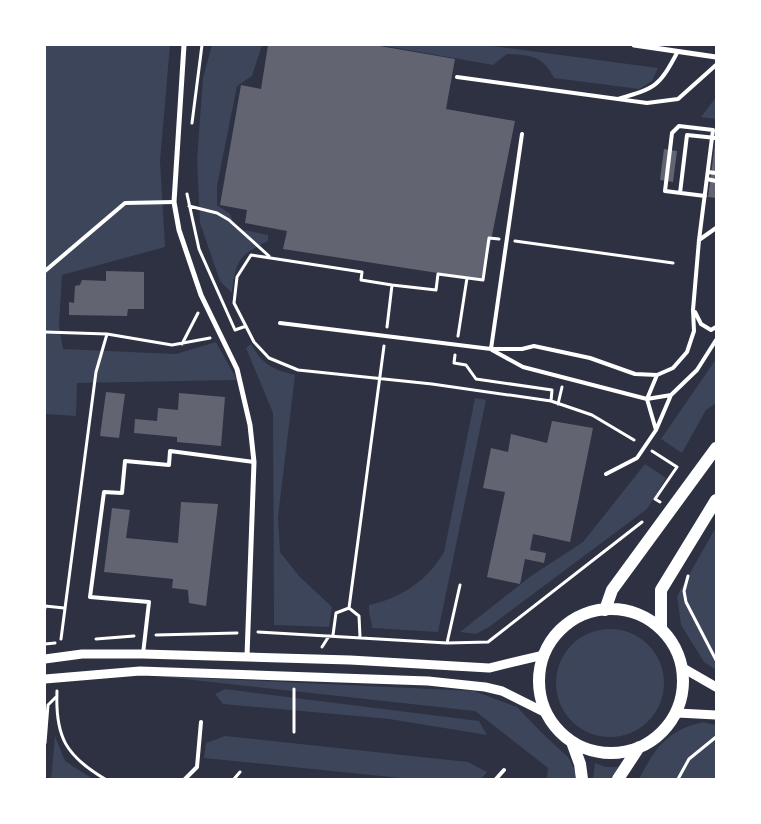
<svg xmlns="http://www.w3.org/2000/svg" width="761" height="824" viewBox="0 0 761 824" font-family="'Alegreya Sans',sans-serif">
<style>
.green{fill:#3c4559}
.building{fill:#626471}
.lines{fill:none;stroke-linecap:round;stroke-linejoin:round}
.path{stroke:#fff;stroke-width:3}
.service{stroke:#fff;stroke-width:4}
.minor{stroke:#fff;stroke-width:5}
.tertiary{stroke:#fff;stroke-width:9}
.primary{stroke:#fff;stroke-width:12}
</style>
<rect width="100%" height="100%" fill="#2d3142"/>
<path class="green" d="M45,45h125l-10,116 5,86 -103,28 -3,50 4,24 113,5 40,-12 21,38 -160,3 -1,33 -31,-2z
M212,45h50l-10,31 -15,10 -20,100v19l13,9 5,14 33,7v6c-30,15 -32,19 -36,52l-12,-12 -20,-58 -3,-64 6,-81z
M380,45h105l173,23 -6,13 -13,8 -85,-11c-11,-22 -23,-23 -47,-24l-14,11z
M716,97v22l-15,-2z
M251,344c12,21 21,25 44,31l-17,142 2,35 19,24 33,31 -3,20 -55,-2 -1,-212 -27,-65z
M716,359v44l-10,7 -24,43 -21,-14z
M475,398l11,2 -48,232 -66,-4c0,-8 -4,-14 -3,-23 32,-7 58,-24 75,-53z
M645,464l21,14 -19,31 -158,118 -13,7 -16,-2 71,-56 52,-34z
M716,527v143l-12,-8 -23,-37 -4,-29z
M556 683a54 54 0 1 1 108 0a54 54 0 1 1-108 0Z
M157,676l317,15 43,16 27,28 25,23 10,21h-32l1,-11 -73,-57z
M225,689l254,32 8,14 -98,-16 -166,-15 -8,-10z
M703,722l13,3v54h-77c17,-32 27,-48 64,-57z
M55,736l10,25 28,18h-42z
M225,736l243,26 19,10 -6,7h-71l-206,-21 2,-15z
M595,763l11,4h12l-6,12h-19z"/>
<path class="building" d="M268,45h106l81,14 -9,50 69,12 -32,159 -200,-31 4,-18 -42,-8 2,-13 -27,-5 21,-120 20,4z
M715,143h1v55l-8,-1z
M664,149l13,2 -4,31 -13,-2z
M106,271l38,1v37h-16l-1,7 -58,-1v-13l5,1 1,-17 5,-1 2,-5 24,1z
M106,392l19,2 -6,44 -19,-2z
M179,393l46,4 -4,49 -44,-4v-5l-43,-4 1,-14 22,2 1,-13 20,2z
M552,421l41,7 -23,114 -37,-8 -3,16 16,3 -2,10 -19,-4 -5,25 -33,-7 18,-85 -22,-4 8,-40 17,4 3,-18 36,9z
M181,502l37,2 -12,102 -17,-3 -1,-13 -16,-2 1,-9 -69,-7 8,-64 18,2 -4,28 52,5z"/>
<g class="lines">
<path class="path" d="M192,123l10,-78
M187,194l12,55 36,81
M189,206l28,7 12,7 40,36
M515,241l158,22
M392,285l-31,-5 1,-8 -111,-17 -14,22 -3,26 20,39 15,16 29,12 134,14 119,17 41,14 42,25
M387,327l5,-42 44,5 2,-16 45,6 6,-42 10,1
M235,330l11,-4
M45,332l62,2 65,11 38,-7
M458,336l9,-58
M182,344l16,-31
M455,355l-1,8 12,2 10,14 76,11 -1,11
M558,404l4,-17
M652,451l25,16 -22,32 5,3
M688,576l-4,15 2,11 30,58
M45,608v-2l19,2
M349,608l10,8 1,21
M258,632l189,11 41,-1 154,-120
M156,635l81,-2
M333,635l3,-22 13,-5 35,-262
M61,639l35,-267 11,-38
M96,639l38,-3
M447,643l13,-58
M45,644l10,-1
M322,647l7,-11
M294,689v43
M57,691c-2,46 9,65 48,88
M45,743l3,-38 9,-9
M234,779l6,-7
M678,779l11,-20 27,-22"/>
<path class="service" d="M457,77l190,26 31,-4 38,-34
M618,99c38,-11 41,-12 60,-48
M708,172l8,1
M707,179l9,2
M680,193l7,-58 29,3
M699,240l14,-110 -34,-4 -7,7 -7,58 40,5
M45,271l80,-68 49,-1
M695,312l6,12 10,6 5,-3
M280,323l211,26h31l12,-3 56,12 45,16 22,1 16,-7 14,-16 7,-21 -1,-21 6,-70 17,-12
M491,349l31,-215
M492,350l31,17 124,32 24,-4
M656,430l-9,-31 10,-24
M606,474l31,-16 19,-28 15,-35 26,-25 19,-30
M143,654l6,-52 -59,-5 14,-105 18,1 3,-32 44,4 1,-14 84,11
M185,779l12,-12 4,-45
M496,779l8,-9"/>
<path class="minor" d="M184,45l-10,157 5,28 22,65 36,74 13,56 4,37 -7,194
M634,45l82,12"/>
<path class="tertiary" d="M45,659l37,-5h61l207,6 139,8 54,-13
M683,668l33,19
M45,679l95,-8 288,10 57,6 17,4 42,21
M668,724l10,-11 38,2"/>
<path class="primary" d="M539 681a72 72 0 1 1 144 0a72 72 0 1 1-144 0Z
M605,610l7,-20 104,-142
M661,628v-38l55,-90
M572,742l8,22 2,15
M618,779l21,-32"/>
</g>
<rect width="761" height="824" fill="none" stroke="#ffffff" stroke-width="92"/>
</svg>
